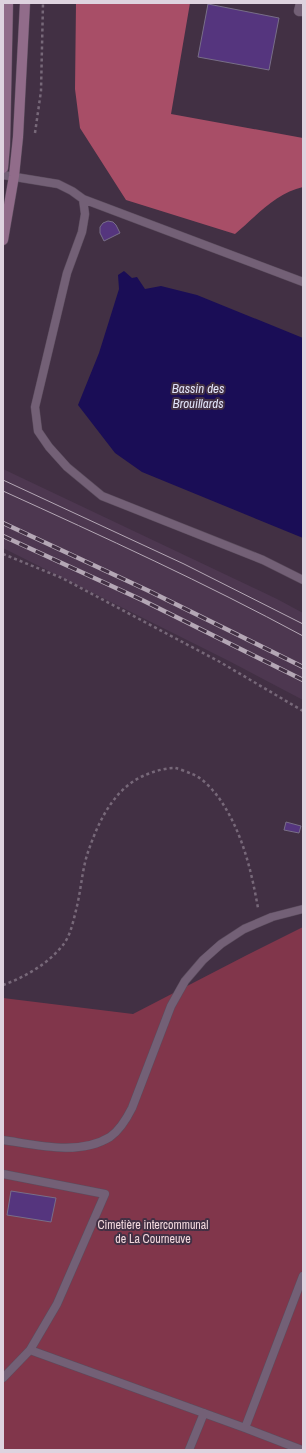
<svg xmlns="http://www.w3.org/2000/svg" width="306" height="1453" viewBox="0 0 306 1453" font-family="'Archivo Narrow',sans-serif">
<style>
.built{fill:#4d3750}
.green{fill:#81364b}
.forest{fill:#a84e67}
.water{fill:#1a0d56}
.building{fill:#55357e;stroke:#786e88}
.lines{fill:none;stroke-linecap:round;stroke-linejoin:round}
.lane-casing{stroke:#5b4c5d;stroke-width:9}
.street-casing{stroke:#5b4c5d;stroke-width:11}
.secondary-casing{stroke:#5b4c5d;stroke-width:11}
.path{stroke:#776879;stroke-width:2.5;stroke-dasharray:3 3;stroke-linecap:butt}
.lane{stroke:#736076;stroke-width:8}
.street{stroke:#736076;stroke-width:10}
.secondary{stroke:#916c8a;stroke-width:10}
.tram{stroke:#b4a7b5;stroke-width:1}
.rail-casing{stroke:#b4a7b5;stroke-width:4.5}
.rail{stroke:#423044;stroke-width:3;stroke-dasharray:9;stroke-linecap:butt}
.labels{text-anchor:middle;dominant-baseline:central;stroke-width:4;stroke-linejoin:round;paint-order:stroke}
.park-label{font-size:12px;fill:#f2d8dd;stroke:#423044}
.water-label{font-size:13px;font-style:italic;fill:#e0e2f8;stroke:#423044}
</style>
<rect width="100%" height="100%" fill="#423044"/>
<path class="built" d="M3,469l274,130 26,14v87l-74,-39 -226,-113z"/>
<path class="green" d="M303,927v523h-300v-452l130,16 114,-59z"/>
<path class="forest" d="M76,3h114l-19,111 132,24v49c-27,6 -48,30 -68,47l-109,-34 -46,-72 -5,-39z"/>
<path class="water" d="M124,271l8,7 5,-1 8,12 16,-3 36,9 106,43v200l-161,-66 -27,-19 -37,-48 21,-52 20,-64 -1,-14z"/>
<path class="building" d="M208,4l71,14 -10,52 -71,-13z
M108,221l5,1 3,3 4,8 -16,8 -4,-8v-6l3,-4z
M286,822l15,4 -2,7 -15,-3z
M11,1191l45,7 -5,24 -44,-7z"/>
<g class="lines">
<g class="lane-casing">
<path id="lane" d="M3,175l55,9 14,7 11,8 2,15 -3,18 -15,41 -32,134 3,24 11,16 18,20 35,29 161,64 40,20
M83,199l220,83
M3,1140c34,5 76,16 107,-3 10,-7 17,-19 22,-29l39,-102 14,-25 18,-21 18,-16 23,-15 28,-12 31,-8
M3,1174l102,20 -48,110 -27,46 -27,28
M30,1350l215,78 57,22
M245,1428l58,-152
M189,1450l15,-37"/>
</g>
<g class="street-casing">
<path id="street" d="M301,3l-2,8h4"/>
</g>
<g class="secondary-casing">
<path id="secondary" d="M3,168l2,-23 3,-142
M3,240l11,-64 4,-39 7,-134"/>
</g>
<path class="path" d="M35,133l6,-42 2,-88
M3,554l59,24 158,84 83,49
M3,985c22,-8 45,-21 60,-40 8,-10 11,-27 14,-39 4,-17 5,-34 10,-51 10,-30 25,-65 56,-79 9,-4 21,-8 32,-8 5,1 12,4 17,6 11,4 20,15 27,24 23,33 32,71 39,110"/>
<use href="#lane" class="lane"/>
<use href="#street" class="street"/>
<use href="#secondary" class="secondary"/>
<path class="tram" d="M3,480l181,84 119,60
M3,491c101,46 202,92 300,145"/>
<g class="rail-casing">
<path id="rail" d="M3,523l146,68 154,76
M3,536l139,64 161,80"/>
</g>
<use href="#rail" class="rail"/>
</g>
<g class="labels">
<g class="park-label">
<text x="153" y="1225">Cimetière intercommunal<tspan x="153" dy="14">de La Courneuve</tspan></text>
</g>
<g class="water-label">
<text x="198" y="388">Bassin des<tspan x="198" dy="15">Brouillards</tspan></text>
</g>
</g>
<rect width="306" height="1453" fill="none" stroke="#ded3df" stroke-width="8"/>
</svg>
